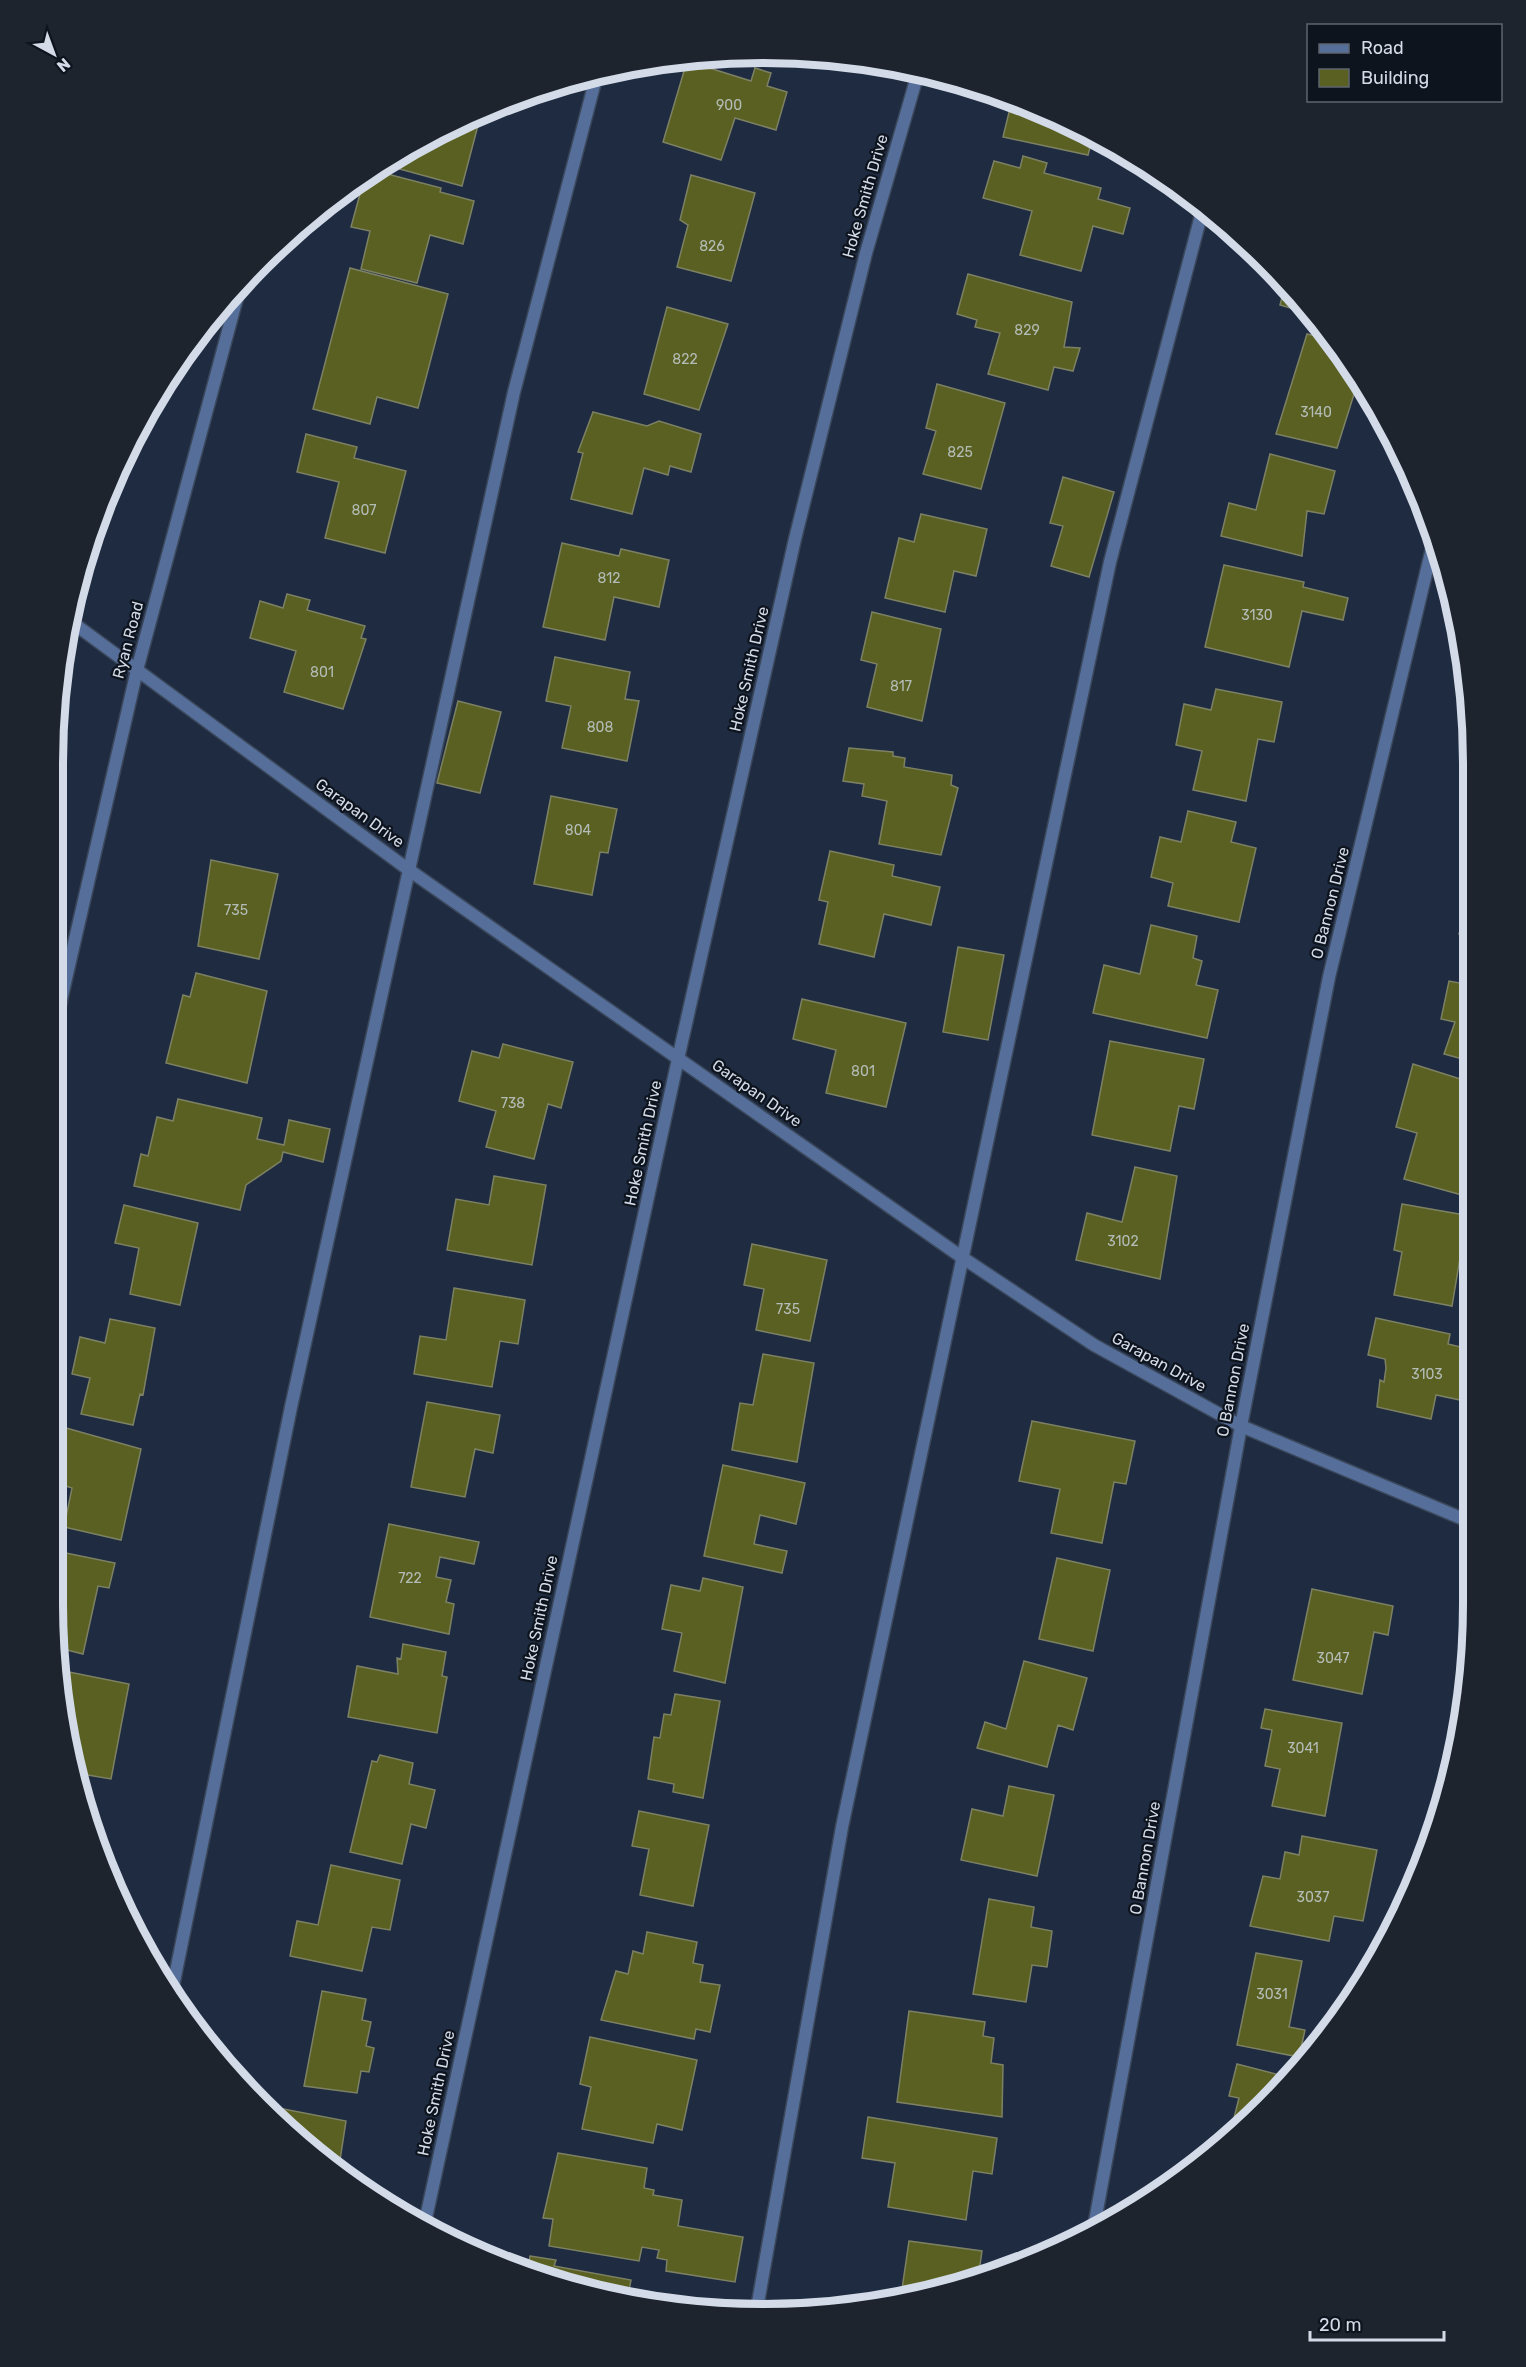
<svg xmlns="http://www.w3.org/2000/svg" width="1526" height="2367" viewBox="0 0 1526 2367" font-family="Rubik,sans-serif">
<style>
.building{fill:#596021;stroke:#7d8164;stroke-width:1.5}
.lines{fill:none;stroke-linecap:round;stroke-linejoin:round}
.service-casing{stroke:#3b475b;stroke-width:15}
.minor-casing{stroke:#3b475b;stroke-width:15}
.tertiary-casing{stroke:#3b475b;stroke-width:15}
.service{stroke:#556f9a;stroke-width:12}
.minor{stroke:#556f9a;stroke-width:12}
.tertiary{stroke:#556f9a;stroke-width:12}
.labels{text-anchor:middle;dominant-baseline:central;stroke-width:4.5;stroke-linejoin:round;paint-order:stroke}
.number-label{font-size:14px;fill:#b4bcb7}
.street-label{font-size:16px;fill:#d3dbe9;stroke:#0e141d}
.rim{fill:none;stroke:#d3dbe9;stroke-width:8}
</style>
<rect width="100%" height="100%" fill="#1e2b40"/>
<path class="building" d="M687,61l64,20 4,-13 16,5 -4,13 20,6 -11,38 -41,-12 -14,42 -58,-18z
M1012,100l81,36 -5,19 -85,-18z
M481,114l-19,72 -77,-21 63,-39z
M1023,156l24,7 -3,10 57,15 -3,11 32,9 -7,26 -30,-8 -12,45 -61,-16 12,-44 -49,-13 11,-37 26,7z
M376,171l65,17 -1,4 34,9 -11,43 -33,-9 -13,48 -56,-14 9,-38 -19,-4 12,-44 9,3z
M691,175l64,18 -24,88 -54,-14 11,-42 -8,-5z
M350,268l98,26 -30,114 -41,-11 -7,27 -57,-15z
M968,274l104,28 -8,45 16,1 -7,23 -19,-4 -6,23 -60,-16 12,-41 -25,-6 2,-7 -20,-6z
M1285,286l26,28 -31,-9z
M667,307l61,17 -29,86 -55,-16z
M1307,334l25,6 24,38 -1,13 -18,57 -61,-14z
M937,384l68,19 -24,86 -58,-15 13,-43 -10,-3z
M593,412l54,14 12,-5 42,13 -10,38 -21,-6 -2,9 -24,-7 -12,46 -61,-15 12,-46 -5,-1z
M306,434l51,13 -3,11 52,13 -21,82 -60,-15 14,-56 -42,-10z
M1270,454l65,17 -11,43 -17,-3 -5,45 -81,-20 8,-33 27,7z
M1063,477l51,15 -25,85 -38,-11 12,-40 -13,-3z
M921,514l66,15 -11,47 -22,-5 -9,41 -60,-14 14,-60 15,4z
M562,543l57,13 2,-7 48,11 -10,47 -45,-10 -9,43 -62,-13z
M1224,565l80,17 -1,5 45,11 -5,22 -41,-9 -13,56 -84,-20z
M287,594l23,6 -3,10 58,16 -4,12 5,1 -23,70 -59,-17 12,-41 -46,-13 10,-37 23,7z
M872,612l69,17 -19,92 -55,-14 10,-43 -16,-4z
M555,657l75,15 -5,27 14,2 -12,60 -65,-13 9,-42 -25,-5z
M1216,689l66,13 -8,40 -16,-3 -12,62 -53,-11 9,-39 -26,-6 8,-41 27,6z
M458,701l43,11 -21,81 -43,-10z
M849,748l44,4v4l12,2 -1,9 48,8 -1,10 7,3 -17,67 -62,-11 8,-43 -25,-5 2,-12 -21,-3z
M551,796l66,13 -9,44 -8,-1 -8,43 -58,-11z
M1188,811l48,11 -5,20 25,6 -17,74 -71,-16 5,-23 -22,-6 9,-40 21,5z
M830,851l64,14 -2,11 48,11 -9,38 -47,-11 -10,43 -55,-13 9,-42 -9,-2z
M211,860l67,14 -19,85 -61,-13z
M1471,897v40l-12,-3z
M1151,925l46,11 -4,22 9,3 -6,24 22,5 -11,48 -114,-25 11,-48 36,9z
M958,947l46,8 -16,85 -45,-8z
M1471,961l-1,100 -26,-7 11,-32 -14,-3 8,-38 16,3z
M196,973l71,18 -20,92 -81,-20 17,-68 7,2z
M802,999l104,24 -20,84 -60,-14 10,-43 -43,-11z
M1110,1041l94,18 -10,50 -15,-3 -9,45 -78,-16z
M503,1044l70,18 -12,46 -13,-4 -14,55 -48,-12 10,-36 -37,-10 13,-50 27,7z
M1413,1064l57,18v91l-8,22 -58,-16 13,-46 -21,-6z
M178,1099l84,19 -5,21 27,6 5,-25 41,9 -7,33 -40,-10 -2,9 -35,24 -6,25 -106,-24 7,-32 7,2 9,-39 16,4z
M1135,1167l42,9 -17,103 -84,-19 11,-47 35,9z
M494,1176l52,9 -14,80 -85,-15 9,-51 33,6z
M1402,1204l68,12v31l-8,-1 -10,60 -58,-11 8,-43 -8,-2z
M124,1205l74,18 -18,82 -50,-11 9,-46 -24,-5z
M752,1244l75,16 -17,81 -54,-11 8,-41 -20,-4z
M454,1288l71,12 -7,44 -18,-3 -8,46 -78,-13 6,-38 26,4z
M1376,1318l74,16 -2,10 21,5v35l-4,17 -29,-6 -5,24 -54,-12 3,-27 4,2 2,-14 -1,-9 -17,-4z
M110,1319l45,9 -12,67 -3,-1 -7,31 -52,-11 9,-36 -18,-4 8,-37 25,6z
M763,1354l51,9 -17,99 -65,-12 8,-47 13,2z
M427,1402l73,13 -7,38 -18,-4 -10,48 -54,-10z
M1032,1421l103,20 -9,43 -12,-2 -12,61 -51,-10 9,-44 -41,-8z
M59,1426l82,23 -20,91 -57,-13 8,-39 -13,-4z
M723,1465l82,18 -9,41 -36,-9 -6,29 33,7 -5,22 -78,-17z
M389,1524l90,18 -5,22 -34,-7 -4,20 15,3 -5,22 8,2 -5,30 -79,-17z
M61,1552l54,11 -6,25 -11,-2 -15,68 -24,-6v-84z
M1057,1558l53,12 -17,81 -54,-12z
M703,1578l40,9 -18,96 -51,-12 8,-38 -20,-4 9,-44 29,6z
M1312,1589l81,17 -5,29 -14,-3 -12,62 -69,-14z
M403,1644l43,8 -4,24 5,1 -10,56 -89,-16 9,-51 41,8 -1,-16 4,1z
M1024,1661l63,17 -14,52 -15,-5 -11,42 -70,-19 8,-26 21,7z
M59,1670l70,14 -18,95 -35,-6 -17,-76z
M675,1694l45,7 -17,97 -30,-6 1,-8 -26,-5 6,-42 6,1 4,-24 7,1z
M1265,1709l77,14 -17,93 -53,-10 8,-37 -15,-3 7,-36 -11,-2z
M380,1755l33,8 -4,21 26,6 -9,38 -15,-4 -9,40 -52,-12 22,-91 5,1z
M1009,1786l45,9 -17,81 -76,-16 11,-51 31,7z
M639,1811l70,14 -16,81 -53,-11 9,-46 -17,-3z
M1302,1836l75,14 -14,71 -29,-5 -5,25 -79,-15 13,-50 17,3 5,-27 14,3z
M331,1865l69,15 -10,50 -18,-3 -10,44 -72,-15 7,-35 21,4z
M989,1899l45,8 -3,20 21,4 -5,36 -15,-2 -6,37 -53,-8z
M647,1932l50,10 -4,21 10,2 -3,17 20,3 -10,47 -14,-3 -2,10 -93,-19 15,-49 12,3 5,-23 10,3z
M1256,1953l46,8 -13,66 16,3 -6,27 -62,-12z
M322,1991l44,8 -4,21 9,2 -5,24 8,2 -5,24 -8,-1 -4,22 -53,-7z
M909,2011l76,11 -2,14 11,2 -3,25 12,2 -1,52 -105,-15z
M590,2037l107,23 -15,70 -25,-6 -4,19 -71,-14 9,-42 -11,-3z
M1237,2064l54,14 -60,52 8,-32 -10,-2z
M268,2106l78,15 -8,52 -71,-61z
M868,2117l129,21 -5,36 -19,-3 -7,49 -78,-13 7,-44 -33,-5z
M558,2153l89,15 -3,20 10,2 -1,5 29,5 -4,26 65,11 -8,45 -69,-11 1,-11 -10,-2 2,-8 -17,-3 -3,14 -90,-15 4,-27 -10,-1z
M909,2241l73,10 -4,28 -31,11 -46,6z
M530,2256l26,4 -2,6 77,14 -4,21 -100,-28z"/>
<g class="lines">
<g class="service-casing">
<path id="service" d="M171,1996l120,-589 223,-1015 83,-318
M756,2314l86,-487 268,-1265 93,-354"/>
</g>
<g class="minor-casing">
<path id="minor" d="M59,1009l78,-339 104,-387
M424,2227l254,-1168 117,-520 71,-286 52,-180
M1093,2232l148,-806 88,-449 105,-437"/>
</g>
<g class="tertiary-casing">
<path id="tertiary" d="M69,620l340,250 554,388 131,87 147,81 227,95"/>
</g>
<use href="#service" class="service"/>
<use href="#minor" class="minor"/>
<use href="#tertiary" class="tertiary"/>
</g>
<g class="labels">
<g class="number-label">
<text x="729" y="105">900</text>
<text x="712" y="246">826</text>
<text x="1027" y="330">829</text>
<text x="685" y="359">822</text>
<text x="1316" y="412">3140</text>
<text x="960" y="452">825</text>
<text x="364" y="510">807</text>
<text x="609" y="578">812</text>
<text x="1257" y="615">3130</text>
<text x="322" y="672">801</text>
<text x="901" y="686">817</text>
<text x="600" y="727">808</text>
<text x="578" y="830">804</text>
<text x="236" y="910">735</text>
<text x="863" y="1071">801</text>
<text x="513" y="1103">738</text>
<text x="1123" y="1241">3102</text>
<text x="788" y="1309">735</text>
<text x="1427" y="1374">3103</text>
<text x="410" y="1578">722</text>
<text x="1333" y="1658">3047</text>
<text x="1303" y="1748">3041</text>
<text x="1313" y="1897">3037</text>
<text x="1272" y="1994">3031</text>
</g>
<g class="street-label">
<text transform="translate(865 196) rotate(-74)">Hoke Smith Drive</text>
<text transform="translate(128 640) rotate(-75)">Ryan Road</text>
<text transform="translate(749 669) rotate(-77)">Hoke Smith Drive</text>
<text transform="translate(360 813) rotate(36)">Garapan Drive</text>
<text transform="translate(1330 903) rotate(-76)">O Bannon Drive</text>
<text transform="translate(757 1093) rotate(35)">Garapan Drive</text>
<text transform="translate(643 1143) rotate(-78)">Hoke Smith Drive</text>
<text transform="translate(1159 1362) rotate(29)">Garapan Drive</text>
<text transform="translate(1233 1380) rotate(-79)">O Bannon Drive</text>
<text transform="translate(539 1618) rotate(-78)">Hoke Smith Drive</text>
<text transform="translate(1145 1858) rotate(-80)">O Bannon Drive</text>
<text transform="translate(436 2093) rotate(-78)">Hoke Smith Drive</text>
</g>
</g>
<path d="M0 0H1526V2367H0ZM763 63H763A700 700 0 0 1 1463 763V1604A700 700 0 0 1 763 2304H763A700 700 0 0 1 63 1604V763A700 700 0 0 1 763 63Z" fill="#1e242d" fill-rule="evenodd"/>
<path class="rim" d="M763 63H763A700 700 0 0 1 1463 763V1604A700 700 0 0 1 763 2304H763A700 700 0 0 1 63 1604V763A700 700 0 0 1 763 63Z"/>
<rect x="1307" y="24" width="195" height="78" fill="#0e141d" stroke="#5d646f" stroke-width="1.5"/>
<rect x="1319" y="44" width="30" height="9" fill="#556f9a" stroke="#5d646f" stroke-width="1.5"/>
<text x="1361" y="54" font-size="18" fill="#d3dbe9">Road</text>
<rect x="1319" y="69" width="30" height="18" fill="#596021" stroke="#5d646f" stroke-width="1.5"/>
<text x="1361" y="84" font-size="18" fill="#d3dbe9">Building</text>
<g transform="translate(54 54) rotate(139)" stroke="#0e141d" stroke-width="4.5" paint-order="stroke">
<path d="M0-4.5L10 22L0 15L-10 22Z" fill="#d3dbe9"/>
<text y="-9" font-size="16" font-weight="bold" text-anchor="middle" fill="#d3dbe9">N</text>
</g>
<path d="M1310 2331v9h134v-9" fill="none" stroke="#d3dbe9" stroke-width="3"/>
<text x="1319" y="2331" font-size="18" fill="#d3dbe9" stroke="#0e141d" stroke-width="4.5" paint-order="stroke">20 m</text>
</svg>
